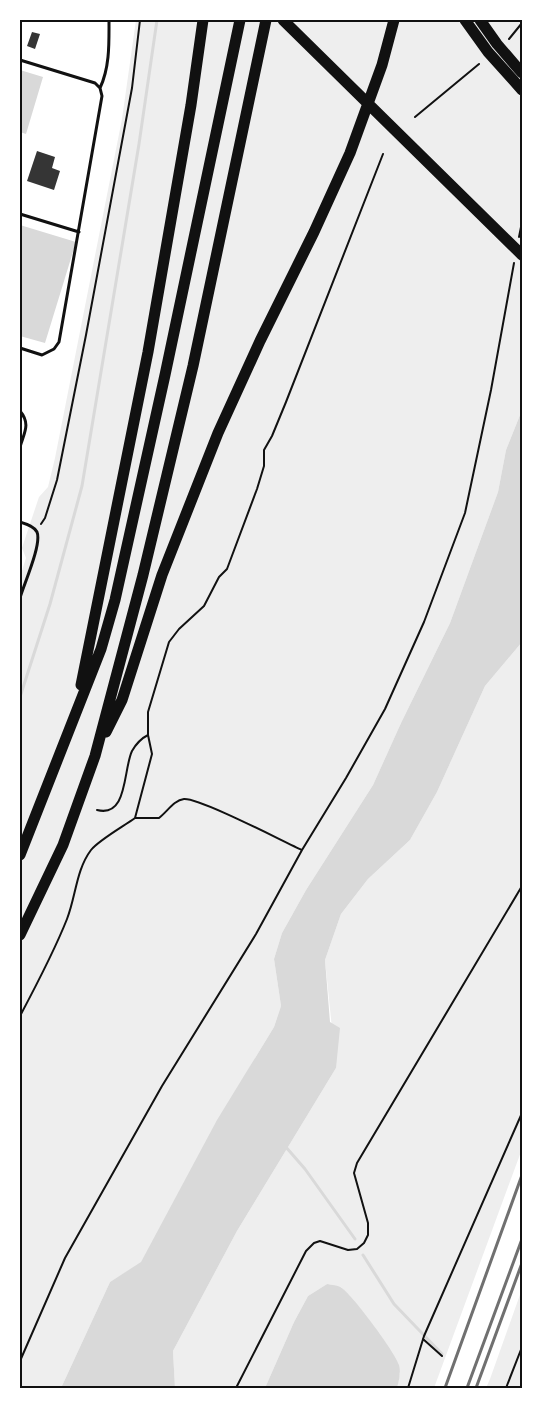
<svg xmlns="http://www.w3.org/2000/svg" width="542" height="1408" viewBox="0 0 542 1408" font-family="Poppins,sans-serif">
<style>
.green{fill:#eee}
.water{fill:#d9d9d9}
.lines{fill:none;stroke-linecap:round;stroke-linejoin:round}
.stream{stroke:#d9d9d9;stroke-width:3}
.building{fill:#353535}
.path{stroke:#111;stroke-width:2}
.service{stroke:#111;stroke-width:3}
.motorway{stroke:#111;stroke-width:11}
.rail{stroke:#707070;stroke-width:3}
.neatline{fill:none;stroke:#111;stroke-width:2}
</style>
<rect width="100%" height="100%" fill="#fff"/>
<path class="green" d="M136,20h386v390l-16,40 -8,42 -48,131 -49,100 -28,62 -67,105 -24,43 -8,26 7,47 -7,21 -22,36 -111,200 -31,19 -49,106h-41v-811l6,-19 -4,-10 17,-51 9,-10 7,-29 67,-339z
M522,642v507l-88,239h-37l3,-15 -51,-78 -8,-8 -14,-3 -19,12 -14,26 -29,66h-90l-2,-37 64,-120 99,-163 -11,-108 16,-46 27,-35 42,-39 27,-48 48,-106z
M522,1289v99h-36l4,-9z"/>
<path class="water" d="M20,70l23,7 -17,57 -6,-2z
M20,225l56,17 -31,101 -25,-7z
M522,410v232l-37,44 -48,106 -27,48 -42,39 -27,35 -16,46 5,62 10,6 -4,40 -99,163 -64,120 2,37h-114l49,-106 31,-20 76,-142 57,-93 7,-21 -7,-47 8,-26 24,-43 67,-105 28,-62 49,-100 48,-131 8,-42z
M327,1284c5,1 11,1 15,4 11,8 53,64 57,77 2,7 0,16 -2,23h-132l29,-66 14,-26z"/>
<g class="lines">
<path class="stream" d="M20,697l30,-93 32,-118 57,-342 18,-124
M285,1146l20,23 50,70
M363,1255l31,49 48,50"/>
</g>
<path class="building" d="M32,32l8,2 -5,15 -8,-3z
M37,151l18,6 -3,11 8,3 -6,19 -27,-9z"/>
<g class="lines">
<path class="path" d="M509,39l13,-16
M415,117l64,-53
M519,237l3,-15
M41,524l4,-6 12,-38 29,-145 46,-247 8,-68
M97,810c31,8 26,-40 35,-59 4,-7 8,-12 16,-16
M135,818h24c8,-6 15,-18 25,-19 16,-1 98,42 118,51
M20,1016c17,-32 34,-64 47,-97 9,-23 9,-49 24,-69 8,-10 33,-24 44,-32l17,-64 -4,-19v-23l21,-70 10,-13 25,-23 15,-29 8,-8 30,-80 7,-23v-16l8,-14 14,-34 97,-248
M423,1339l19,17
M20,1361l45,-103 97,-172 94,-152 46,-84 44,-72 39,-69 39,-87 41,-109 26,-123 23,-127
M236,1388l70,-137 8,-8 6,-2 28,9 9,-1 7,-6 4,-8v-12l-14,-50 3,-10 165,-277
M408,1388l16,-52 98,-223
M506,1388l16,-41"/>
<path class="service" d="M20,60l75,23 5,5c10,-21 9,-46 9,-68
M20,214l59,18
M20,348l22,7 12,-6 5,-7 43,-246 -2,-8
M20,411c11,13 4,22 0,36
M20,522c6,2 14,4 17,10 5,12 -13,52 -17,66"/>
<path class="motorway" d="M283,20l239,235
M465,20l23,32 34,38
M480,20l17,24 25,29
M81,685l67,-333 43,-247 12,-85
M106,732l16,-32 40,-125 56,-142 42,-92 54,-109 36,-79 32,-88 12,-45
M20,855l81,-206 14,-49 50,-225 75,-355
M20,935l43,-90 32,-89 48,-181 50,-209 73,-346"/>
<path class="rail" d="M445,1388l77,-213
M467,1388l55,-149
M476,1388l46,-125"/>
</g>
<rect width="542" height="1408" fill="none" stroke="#ffffff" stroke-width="42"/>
<rect x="21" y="21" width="500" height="1366" class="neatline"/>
</svg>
